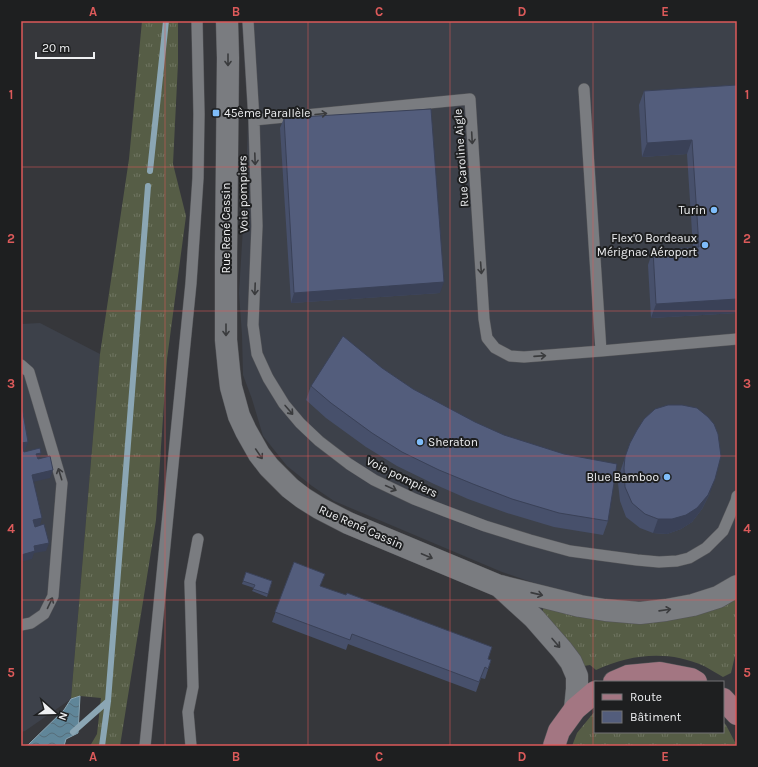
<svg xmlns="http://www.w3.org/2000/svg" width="758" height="767" viewBox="0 0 758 767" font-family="Karla,sans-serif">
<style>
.built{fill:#3d414a}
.grass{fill:url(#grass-tufts)}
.water{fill:url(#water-waves);stroke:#8ba6b4}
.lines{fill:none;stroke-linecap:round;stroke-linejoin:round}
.stream{stroke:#8ba6b4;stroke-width:6}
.service-casing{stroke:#545558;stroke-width:12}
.tertiary-casing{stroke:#545558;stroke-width:23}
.primary-casing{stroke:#545558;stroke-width:23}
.service{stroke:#7a7c80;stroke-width:11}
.tertiary{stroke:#7a7c80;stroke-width:22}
.primary{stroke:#a37682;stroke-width:22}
.wall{fill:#47506b}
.shaded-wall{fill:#3a4157}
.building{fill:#535d7c;stroke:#3a4157}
.oneway{stroke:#3a3b3d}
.grid{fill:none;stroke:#dc5a5a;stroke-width:1;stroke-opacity:0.55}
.poi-dot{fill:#7fbdfa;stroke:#1e1f20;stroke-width:1.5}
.labels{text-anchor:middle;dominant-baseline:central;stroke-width:4;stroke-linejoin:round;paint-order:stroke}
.poi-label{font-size:12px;fill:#eff0f2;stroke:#1e1f20;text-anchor:end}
.street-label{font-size:12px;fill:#eff0f2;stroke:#1e1f20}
.neatline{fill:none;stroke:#dc5a5a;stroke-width:1.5}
.grid-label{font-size:13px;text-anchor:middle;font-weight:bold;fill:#dc5a5a}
</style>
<defs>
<pattern id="grass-tufts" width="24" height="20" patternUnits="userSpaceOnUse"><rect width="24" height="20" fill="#565d46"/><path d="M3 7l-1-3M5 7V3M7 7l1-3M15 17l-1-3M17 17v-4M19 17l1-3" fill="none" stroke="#6f7561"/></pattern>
<pattern id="water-waves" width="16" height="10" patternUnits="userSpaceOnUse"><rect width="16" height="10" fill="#608699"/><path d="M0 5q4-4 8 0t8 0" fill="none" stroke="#566d79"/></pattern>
</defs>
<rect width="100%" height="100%" fill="#36373b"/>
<path class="built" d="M242,21h495v555l-26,13 -27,8 -31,4h-34l-39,-6 -40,-10 -38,-13 -168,-71 -22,-15 -25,-20 -24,-30 -11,-37 -9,-24 -1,-40 -3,-42 7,-115 2,-57z
M40,323l60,31 -29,345 -46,32 -4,1v-408z"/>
<path class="grass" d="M142,21h36v42l-5,101 13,52 -19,143 -11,161 -36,226h-30l7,-12 4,-36 -21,-2 -9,3 29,-345 29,-195z
M737,594v53l-6,26 -8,4c-7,-4 -13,-8 -19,-11 -36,-16 -73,-12 -108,4l-6,-5 -6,1 -41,-53v-4l2,-5 73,14z
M595,711v21h128v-10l3,3 11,21h-165l5,-13z"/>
<path class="water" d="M80,696l-2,37 -12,6 -2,7h-41l5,-1 36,-35 7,-11z"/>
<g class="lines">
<path class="stream" d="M150,171l16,-150
M73,732l35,-31
M102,746l6,-45 40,-515"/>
<g class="service-casing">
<path id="service" d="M248,21l6,99 3,106 -4,99 4,29 11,24 16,26 16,19 19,18 30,23 25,16 40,19 31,12 40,15 45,14 40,11 67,9 22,2 18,-1 12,-3 17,-10 17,-17 13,-30 1,-5
M584,89l17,262
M254,120l216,-21 14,220 3,19 8,10 15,8 14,1 77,-6 136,-12
M21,365l8,7 33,111 -9,113 -9,18 -13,9 -10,2
M145,746l46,-463 7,-105 1,-64 -2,-93
M191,746l-3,-34 5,-25 -3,-105 8,-43"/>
</g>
<g class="tertiary-casing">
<path id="tertiary" d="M227,21l1,37 -2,199v83l3,30 2,17 8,29 7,15 13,23 10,13 21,21 13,10 16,10 29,15 151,63 35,32 28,32 9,12 6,14v13l-2,20
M500,586l80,20 25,4 35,3 26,-3 27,-5 25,-8 19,-11"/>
</g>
<g class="primary-casing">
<path id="primary" d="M614,682l14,-6 32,-3 31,6 5,3
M723,699l14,15
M554,746l5,-15 16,-22 20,-17"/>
</g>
<use href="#service" class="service"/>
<use href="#tertiary" class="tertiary"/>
<use href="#primary" class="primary"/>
</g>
<path class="wall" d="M737,85v228l-86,5 -3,-53 5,-15 40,-2 -6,-94 -45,3 -3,-52 5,-14z
M284,118l156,175 -149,10 -11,-175z
M382,368l226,153 -5,14 -49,-8 -47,-14 -39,-14 -34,-15 -37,-18 -31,-19 -40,-29 -20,-18 5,-14z
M630,443l80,50 -8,16 -10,13 -11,7 -14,5 -14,-1 -13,-5 -14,-11 -6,-16 -2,-18 2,-11z
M294,562l26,24 171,74 -6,19 -4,-1 -5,14 -128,-48 -2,6 -74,-28z
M246,572l26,9 -5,16 -15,-6 2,-3 -12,-4z"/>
<path class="shaded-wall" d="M692,140l-5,14 -45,3 5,-14z
M444,282l-4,11 -149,10 3,-10z
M737,299v14l-86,5 5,-14z
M28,442l-3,8h-4v-7z
M41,453l-3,8 -2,-7z
M53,470l-3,8 -21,5 3,-8z
M715,479l-5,14 -8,16 -10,13 -11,7 -14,5 -14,-1 5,-14z
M42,518l-2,7 -10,3 3,-8z
M49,543l-3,8 -12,2 -2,6 -11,3v-7l13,-9z"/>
<path class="building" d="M737,85v214l-81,5 -3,-54 46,-3 -7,-107 -45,3 -3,-52z
M431,109l13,173 -150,11 -10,-175z
M343,336l39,32 31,21 62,33 29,13 60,19 53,10 -9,57 -49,-8 -47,-14 -39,-15 -34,-14 -37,-18 -30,-19 -41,-30 -20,-17z
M21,401l7,41 -7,1z
M668,405h14l15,3 11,9 6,7 4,10 3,22 -6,23 -7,16 -11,13 -11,7 -14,4h-14l-13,-5 -13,-11 -7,-16 -1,-19 1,-11 5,-14 7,-13 7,-11 11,-10z
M21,443l3,9 16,-4 1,5 -5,1 2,5 12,-3 3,14 -21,5 10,43 -9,2 2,7 9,-3 5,19 -15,3 1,5 -14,4z
M294,562l31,12 -5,12 26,9 1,-2 145,54 -4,12 3,1 -3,9 -3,-2 -6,15 -127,-48 -2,6 -75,-28z
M246,572l26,9 -4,13 -15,-5 2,-4 -12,-4z"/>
<defs><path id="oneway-shaft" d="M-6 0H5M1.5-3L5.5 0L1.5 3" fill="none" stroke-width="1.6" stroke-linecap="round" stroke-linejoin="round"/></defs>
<g class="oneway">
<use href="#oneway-shaft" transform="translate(228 60) rotate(90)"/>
<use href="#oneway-shaft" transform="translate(321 114) rotate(-5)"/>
<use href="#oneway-shaft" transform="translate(472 138) rotate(87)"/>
<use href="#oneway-shaft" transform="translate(255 159) rotate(88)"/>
<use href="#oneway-shaft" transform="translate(481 268) rotate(86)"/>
<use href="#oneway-shaft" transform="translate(255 289) rotate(92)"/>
<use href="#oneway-shaft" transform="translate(226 330) rotate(90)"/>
<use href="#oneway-shaft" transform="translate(540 356) rotate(-4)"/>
<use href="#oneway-shaft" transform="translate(289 410) rotate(49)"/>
<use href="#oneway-shaft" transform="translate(259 454) rotate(56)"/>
<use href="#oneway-shaft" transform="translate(60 474) rotate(-107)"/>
<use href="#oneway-shaft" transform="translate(391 488) rotate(25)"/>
<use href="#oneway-shaft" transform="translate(427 556) rotate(23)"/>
<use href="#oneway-shaft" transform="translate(537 594) rotate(13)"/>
<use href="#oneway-shaft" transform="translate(50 603) rotate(-65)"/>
<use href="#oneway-shaft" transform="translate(665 610) rotate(-8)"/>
<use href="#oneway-shaft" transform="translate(556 643) rotate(49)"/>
</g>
<path class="grid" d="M165,21v725M308,21v725M450,21v725M593,21v725M21,167h716M21,311h716M21,456h716M21,600h716"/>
<g class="poi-dot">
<rect x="212" y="109" width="8" height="8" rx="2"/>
<circle cx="714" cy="210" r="4"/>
<circle cx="705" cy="245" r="4"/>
<circle cx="420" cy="442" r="4"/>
<circle cx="667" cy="477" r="4"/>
</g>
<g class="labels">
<g class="poi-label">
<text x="224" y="113" text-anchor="start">45ème Parallèle</text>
<text x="706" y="210">Turin</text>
<text x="697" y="238">Flex'O Bordeaux<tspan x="697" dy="14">Mérignac Aéroport</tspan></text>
<text x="428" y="442" text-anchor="start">Sheraton</text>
<text x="659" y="477">Blue Bamboo</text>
</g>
<g class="street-label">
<text transform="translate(461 158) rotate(-94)">Rue Caroline Aigle</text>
<text transform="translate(243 194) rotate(-91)">Voie pompiers</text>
<text transform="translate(226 228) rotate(-90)">Rue René Cassin</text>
<text transform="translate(402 477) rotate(26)">Voie pompiers</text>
<text transform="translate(361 527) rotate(24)">Rue René Cassin</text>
</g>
</g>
<rect width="758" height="767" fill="none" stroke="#1e1f20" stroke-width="44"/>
<rect x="594" y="681" width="130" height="52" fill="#1e1f20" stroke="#727374"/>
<rect x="602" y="694" width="20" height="6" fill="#a37682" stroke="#727374"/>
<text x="630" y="701" font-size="12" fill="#eff0f2">Route</text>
<rect x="602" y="711" width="20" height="12" fill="#535d7c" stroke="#727374"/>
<text x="630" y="721" font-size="12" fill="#eff0f2">Bâtiment</text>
<g transform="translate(54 713) rotate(110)" stroke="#1e1f20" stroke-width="3" paint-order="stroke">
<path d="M0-3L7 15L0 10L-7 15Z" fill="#eff0f2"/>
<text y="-6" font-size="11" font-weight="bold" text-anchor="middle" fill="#eff0f2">N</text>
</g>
<path d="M36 52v6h58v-6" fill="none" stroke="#eff0f2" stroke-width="2"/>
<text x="42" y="52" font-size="12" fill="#eff0f2" stroke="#1e1f20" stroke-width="3" paint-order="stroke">20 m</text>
<rect x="22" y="22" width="714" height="723" class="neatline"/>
<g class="grid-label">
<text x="93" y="16">A</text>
<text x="236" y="16">B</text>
<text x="379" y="16">C</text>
<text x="522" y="16">D</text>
<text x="665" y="16">E</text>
<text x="11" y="99">1</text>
<text x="747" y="99">1</text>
<text x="11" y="243">2</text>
<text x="747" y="243">2</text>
<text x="11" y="388">3</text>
<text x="747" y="388">3</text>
<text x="11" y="533">4</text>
<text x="747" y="533">4</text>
<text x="11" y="677">5</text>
<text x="747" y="677">5</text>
<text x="93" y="761">A</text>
<text x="236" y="761">B</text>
<text x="379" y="761">C</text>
<text x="522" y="761">D</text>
<text x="665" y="761">E</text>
</g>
</svg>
